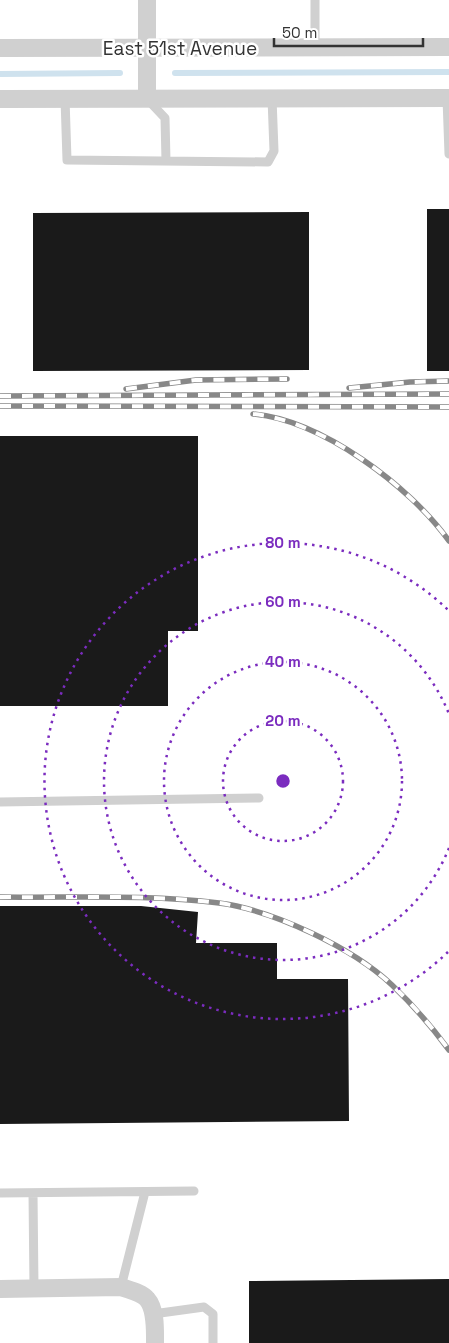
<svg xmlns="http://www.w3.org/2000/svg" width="449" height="1343" viewBox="0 0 449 1343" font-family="'Space Grotesk',sans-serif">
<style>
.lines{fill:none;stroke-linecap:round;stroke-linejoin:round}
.stream{stroke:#cfe2ee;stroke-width:6}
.building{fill:#1a1a1a}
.service{stroke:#d0d0d0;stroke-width:9}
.minor{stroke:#d0d0d0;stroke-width:18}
.rail-casing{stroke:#888;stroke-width:5.5}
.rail{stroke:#fff;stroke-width:4;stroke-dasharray:11;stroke-linecap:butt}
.ring{fill:none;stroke:#7b2cbf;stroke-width:2.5;stroke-dasharray:2.5 5}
.labels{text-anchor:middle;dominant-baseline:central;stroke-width:5;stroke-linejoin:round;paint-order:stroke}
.street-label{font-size:19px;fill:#333;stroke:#fff}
.centre{fill:#7b2cbf;stroke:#fff;stroke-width:2.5}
.ring-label{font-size:15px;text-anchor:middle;font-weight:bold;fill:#7b2cbf;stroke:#fff;stroke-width:5;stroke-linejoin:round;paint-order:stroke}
</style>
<rect width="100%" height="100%" fill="#fff"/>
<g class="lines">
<path class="stream" d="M175,73l274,-1
M0,74l120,-1"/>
</g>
<path class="building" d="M427,209h22v162h-22z
M309,212v158l-276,1v-158z
M0,436h198v195h-30v75h-168z
M0,906h141l57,6 -2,31h81v36h71l1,142 -349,3z
M449,1279v64h-200v-62z"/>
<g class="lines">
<path class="service" d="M315,0v47
M65,98l2,62 201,2 6,-11 -2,-53
M447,98l2,56
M148,100l17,18 1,43
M0,802l259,-4
M0,1193l194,-2
M33,1193l1,95
M121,1287l24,-95
M153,1314l51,-7 9,7v29"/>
<path class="minor" d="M0,48l449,-1
M147,98v-98
M0,99l449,-1
M0,1289l121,-2c8,3 20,5 26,12 9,10 8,31 8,44"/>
<g class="rail-casing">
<path id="rail" d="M349,388l61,-6 39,-1
M126,389l70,-9 91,-1
M0,396l449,-2
M0,406l449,1
M253,414c68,6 157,72 196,127
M0,897c73,1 147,-3 219,6 54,7 134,45 173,82 21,20 40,42 57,65"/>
</g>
<use href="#rail" class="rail"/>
</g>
<g class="ring">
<circle cx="283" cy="781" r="60"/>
<circle cx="283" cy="781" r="119"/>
<path d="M449 848A179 179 0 1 1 449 714"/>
<path d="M448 952A238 238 0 1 1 448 610"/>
</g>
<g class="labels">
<g class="street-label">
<text x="180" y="48">East 51st Avenue</text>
</g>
</g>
<circle cx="283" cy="781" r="8" class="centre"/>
<g class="ring-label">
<text x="283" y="548">80 m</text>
<text x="283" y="607">60 m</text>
<text x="283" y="667">40 m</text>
<text x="283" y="726">20 m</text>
</g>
<path d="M274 38v8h149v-8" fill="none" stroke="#333333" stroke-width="2.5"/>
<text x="282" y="38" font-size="15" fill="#333333" stroke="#ffffff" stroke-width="4" paint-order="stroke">50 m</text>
</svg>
